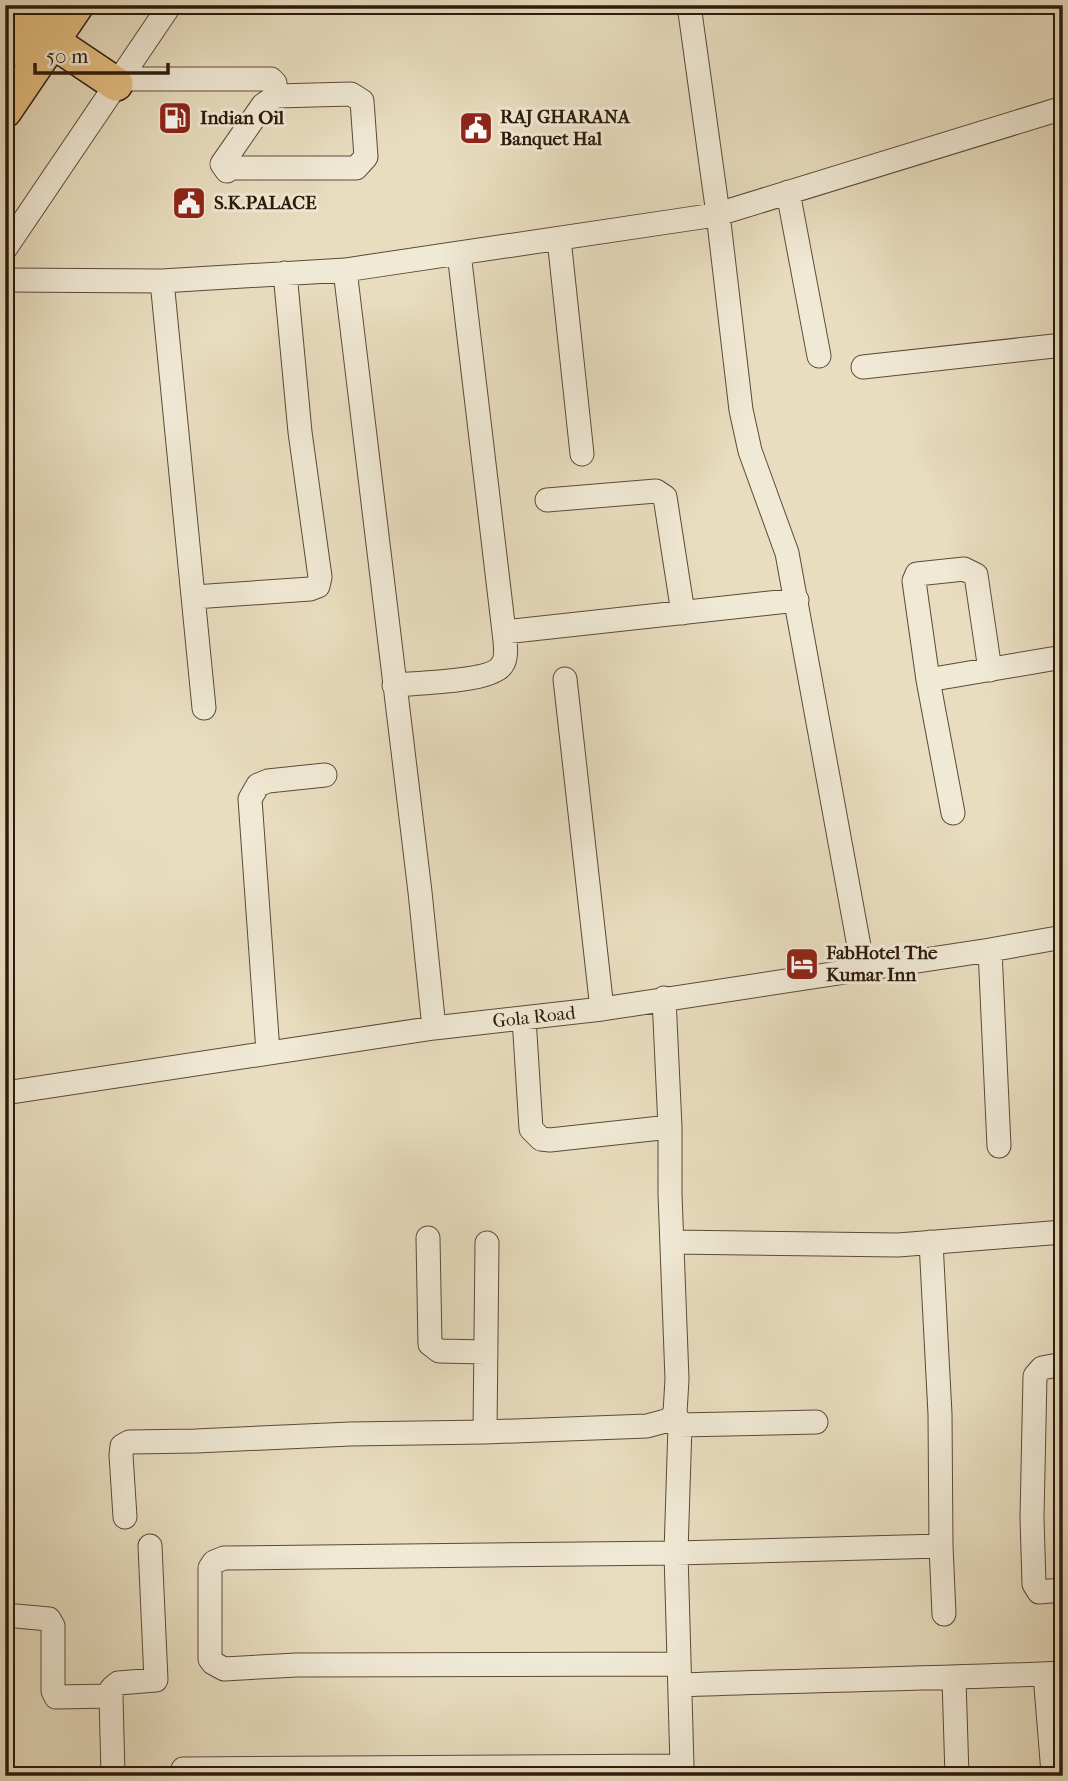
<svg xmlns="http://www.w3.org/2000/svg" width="1068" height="1781" viewBox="0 0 1068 1781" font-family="'IM FELL French Canon',serif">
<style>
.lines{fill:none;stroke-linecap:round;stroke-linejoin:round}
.minor-casing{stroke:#5c4a39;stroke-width:25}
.highway-casing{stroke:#2d190c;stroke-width:36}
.minor{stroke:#f0e9d5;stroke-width:23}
.highway{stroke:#e4be80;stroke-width:33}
.labels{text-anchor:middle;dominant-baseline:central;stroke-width:6;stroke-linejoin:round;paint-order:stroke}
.poi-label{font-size:19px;font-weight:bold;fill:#2d190c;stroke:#f0e9d5;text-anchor:start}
.street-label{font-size:19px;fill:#2d190c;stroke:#f0e9d5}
</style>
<rect width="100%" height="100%" fill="#e8ddbf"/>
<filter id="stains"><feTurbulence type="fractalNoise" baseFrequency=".00286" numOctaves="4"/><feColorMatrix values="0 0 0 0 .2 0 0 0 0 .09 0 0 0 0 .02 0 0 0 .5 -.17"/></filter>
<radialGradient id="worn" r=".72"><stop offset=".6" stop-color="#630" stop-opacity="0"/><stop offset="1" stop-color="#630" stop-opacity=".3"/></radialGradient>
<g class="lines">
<g class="minor-casing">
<path id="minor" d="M689,5l29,209 23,196 9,41 37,102 76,415
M121,79h150l4,4 1,13
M351,94l11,7 4,56 -10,11h-125l-4,3 -5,-7 41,-59 13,-9z
M788,192l31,164
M559,239l23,215
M5,249l165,-244
M345,270l75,622 14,136
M5,280l157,1 183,-11 370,-55 348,-107
M162,281l42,427
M863,367l200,-22
M547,500l109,-9 9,6 18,116
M194,597l116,-8 8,-3 2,-9 -20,-145 -15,-159
M504,632l293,-32
M565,679l37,330
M928,680l135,-23
M394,685c20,-2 98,-3 108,-20 6,-8 3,-23 2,-33l-45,-379
M953,813l-25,-133 -14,-99 3,-7 47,-5 12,6 14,95
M990,950l9,196
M524,1018l7,111 10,10 9,1 120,-13
M268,1052l-18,-253 8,-14 10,-4 57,-6
M5,1093l429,-65 168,-19 388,-59 73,-13
M428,1238l2,106 9,7 47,1
M672,1242l226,3 165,-13
M931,1242l9,172 1,132 3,68
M1063,1364l-21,4 -7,8 -3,142 2,66 5,8 24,-2
M680,1425l136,-3
M485,1432l2,-189
M125,1517l-4,-62 1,-9 7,-4 67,-1 154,-7 135,-2 162,-6 22,-6 6,-7 2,-34 -7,-185v-67l-6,-129
M5,1615l44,4 4,7v65l3,6 55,-1 1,-8 6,-5 38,-3 -6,-134
M679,1664l-382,1 -73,4 -11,-6 -3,-4v-91l4,-6 10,-4 452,-5 265,-7
M1045,1674l8,99
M954,1679l3,97
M680,1685c127,-5 255,-6 383,-12
M111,1696l2,80
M183,1776v-7l499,-3 -6,-213 4,-128 -5,-12"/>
</g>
<g class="highway-casing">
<path id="highway" d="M52,41l64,43
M5,53l32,-48
M5,111l72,-106"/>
</g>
<use href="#minor" class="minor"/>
<use href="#highway" class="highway"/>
</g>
<defs>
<g id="fuel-square" transform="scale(1.75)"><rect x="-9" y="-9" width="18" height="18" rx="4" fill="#8f2418" stroke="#f0e9d5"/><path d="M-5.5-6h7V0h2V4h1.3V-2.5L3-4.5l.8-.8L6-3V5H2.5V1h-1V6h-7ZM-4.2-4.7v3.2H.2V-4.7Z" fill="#fff"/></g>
<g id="civic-square" transform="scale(1.75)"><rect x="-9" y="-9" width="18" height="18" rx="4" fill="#8f2418" stroke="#f0e9d5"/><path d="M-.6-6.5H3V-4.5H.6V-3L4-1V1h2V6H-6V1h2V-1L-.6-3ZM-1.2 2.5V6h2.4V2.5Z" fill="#fff"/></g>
<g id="hotel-square" transform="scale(1.75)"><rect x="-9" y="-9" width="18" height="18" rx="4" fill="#8f2418" stroke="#f0e9d5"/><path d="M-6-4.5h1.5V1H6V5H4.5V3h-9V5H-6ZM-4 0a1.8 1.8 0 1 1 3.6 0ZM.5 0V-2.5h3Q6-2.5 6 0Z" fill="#fff"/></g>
</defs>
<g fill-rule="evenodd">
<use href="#fuel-square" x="175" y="118"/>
<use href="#civic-square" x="476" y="128"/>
<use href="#civic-square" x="189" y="203"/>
<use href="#hotel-square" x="802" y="964"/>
</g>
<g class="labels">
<g class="poi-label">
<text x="500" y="117">RAJ GHARANA<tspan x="500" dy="22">Banquet Hal</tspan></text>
<text x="200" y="118">Indian Oil</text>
<text x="214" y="203">S.K.PALACE</text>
<text x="826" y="953">FabHotel The<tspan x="826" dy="22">Kumar Inn</tspan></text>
</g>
<g class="street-label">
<text transform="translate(534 1017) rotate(-6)">Gola Road</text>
</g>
</g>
<rect width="1068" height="1781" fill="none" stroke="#e8ddbf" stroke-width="28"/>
<rect x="7" y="7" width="1054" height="1767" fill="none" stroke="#2d190c" stroke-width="3.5"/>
<rect x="14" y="14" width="1040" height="1753" fill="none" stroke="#2d190c" stroke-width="2"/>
<path d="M35 63v10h133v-10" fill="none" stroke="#2d190c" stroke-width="3.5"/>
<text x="46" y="63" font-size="21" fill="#2d190c" stroke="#f0e9d5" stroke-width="5" paint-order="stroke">50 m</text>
<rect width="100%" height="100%" filter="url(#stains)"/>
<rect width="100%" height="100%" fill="url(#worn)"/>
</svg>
